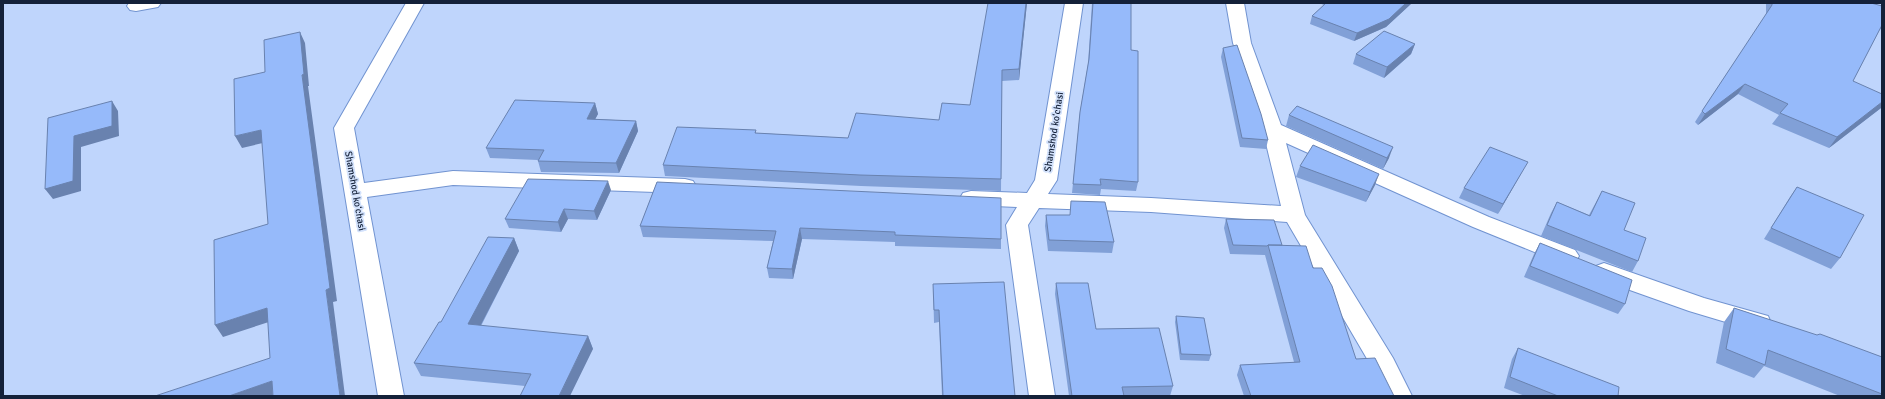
<svg xmlns="http://www.w3.org/2000/svg" width="1885" height="399" viewBox="0 0 1885 399" font-family="Signika,sans-serif">
<style>
.lines{fill:none;stroke-linecap:round;stroke-linejoin:round}
.minor-casing{stroke:#7193d0;stroke-width:2}
.minor{fill:#fff;fill-rule:evenodd}
.wall{fill:#81a0d7}
.shaded-wall{fill:#6982af}
.building{fill:#96bafa;stroke:#6982af}
.labels{text-anchor:middle;dominant-baseline:central;stroke-width:3.5;stroke-linejoin:round;paint-order:stroke}
.street-label{font-size:10px;fill:#142139;stroke:#d3e2fc}
</style>
<rect width="100%" height="100%" fill="#bfd5fc"/>
<g class="lines">
<g class="minor-casing">
<path id="minor" d="M129,3h32l-3,4 -22,4 -6,-1 -3,-4z
M406,3h18l-70,125 10,55 89,-12 232,8 8,2 3,5 -3,5 -8,2 -232,-8 -86,12 37,199h-26l-44,-268z
M1065,3h18l-26,177 -9,14 103,4 130,8 -18,-75 -30,-88 -7,-40h18l7,40 30,82 208,92 86,33 4,6 -4,6 -8,2 -8,-2 -86,-35 -187,-84 19,72 88,143 19,38h-26l-13,-27 -86,-147 -136,-10 -112,-4 -11,17 27,171h-26l-23,-171 11,-18 -46,-2 -8,-2 -3,-5 3,-5 8,-2 56,2 8,-13z
M1604,263l100,35 64,18 3,7 -3,7 -9,2 -70,-21 -93,-33 -4,-6 4,-6z"/>
</g>
<use href="#minor" class="minor"/>
</g>
<path class="wall" d="M1027,3l-8,77 -17,1 -1,110 -140,-5 -196,-10 -2,-11 93,-35v3l92,5 91,-18 31,-15z
M1092,3h39v47l7,132 -2,9 -35,-2 -1,6 -28,-2 8,-81 8,-48z
M1319,3h93l-26,24 -32,14 -44,-17 2,-8 12,-11z
M1766,3h105l11,3v24l-2,-1 -27,52 28,27 -52,40 -57,-24 7,-9 -41,-21 -40,31 -3,-3 7,-11 64,-96z
M1415,44l-4,10 -27,24 -31,-14 3,-10z
M1223,48l45,92 -2,9 -26,-2 -19,-90z
M595,103l3,11 -3,5 41,2 2,10 -19,42 -78,-1 -3,-11v-1l-48,-2 -4,-10z
M1289,115l100,43 -6,11 -97,-43z
M1300,166l75,19 -9,17 -70,-25z
M1522,172l-24,42 -39,-16 5,-10z
M657,182l344,57v10l-106,-3v-4l-93,-3 -9,40 -24,-1 -2,-10 6,-27 -130,-4 -3,-11z
M1797,187l43,71 -9,11 -67,-30 26,-42z
M611,190l-14,30 -29,-1 -7,13 -52,-4 -4,-9z
M1602,191l22,39 14,31 -6,11 -91,-36 10,-23 6,-11 32,13z
M1046,215l68,27 -2,11 -64,-2 -3,-25z
M1226,219l56,26 31,23 43,91 38,37h-150l-7,-21 3,-10 54,-3 -29,-107 -35,-1 -6,-26z
M514,238l5,13 -38,75 107,10 5,13 -68,37 -104,-10 -7,-13 27,-41z
M1540,243l85,61 -7,10 -94,-37 10,-23z
M1056,283l40,46 77,57 -3,10h-101l-14,-102z
M933,284l82,112h-73l-3,-74 -5,1z
M1734,308l148,49v39h-42l-76,-30 -10,12 -38,-15 8,-41z
M1176,316l35,39 -2,6 -29,-1 -5,-38z
M1518,348l100,48h-93l-21,-8 8,-29z"/>
<path class="shaded-wall" d="M1026,3h1l-8,77v-11z
M1406,3h6l-26,24 -32,14 3,-8z
M300,32l5,11 4,43h-1l29,215 -4,1 12,94h-5l-14,-106 -24,-215z
M1415,44l-4,10 -27,24 3,-11z
M1745,84l-7,10 -40,31 7,-11z
M112,101l6,10 1,25 -38,11v44l-28,8 -8,-10 29,-53z
M1882,102v4l-1,2 -52,40 8,-11z
M595,103l3,11 -8,15 -3,-10z
M636,121l2,10 -19,42 -3,-10z
M261,130l6,12 -25,6 -7,-12z
M1393,147l-4,11 -6,11 4,-11z
M1528,162l-6,10 -24,42 5,-10z
M1379,174l-4,11 -9,17 4,-10z
M608,181l3,9 -14,30 -3,-9z
M564,209l4,10 -7,13 -3,-10z
M800,228l2,11 -9,40 -1,-10z
M514,238l5,13 -45,87 -6,-14z
M267,308l8,12 -52,17 -8,-12z
M588,336l5,13 -23,47h-11z
M272,381l1,15h-44z"/>
<path class="building" d="M988,3h38l-7,66 -17,1 -1,109 -141,-4 -197,-10 14,-38 79,3 -1,3 93,5 8,-25 83,7 3,-17 28,2z
M1093,3h38v47l7,1v131l-38,-3 1,6 -28,-1 7,-72 9,-53z
M1326,3h80l-17,16 -32,14 -45,-17z
M1772,3h99l11,3v19l-29,56 29,13v8l-45,35 -57,-24 8,-9 -43,-20 -40,30 -3,-3 70,-106z
M1384,31l31,13 -28,23 -31,-13z
M300,32l4,42 -2,1 28,213 -4,2 14,106h-67l-1,-15 -43,15h-74l115,-38 -3,-50 -52,17 -1,-85 54,-16 -7,-94 -26,6 -1,-57 31,-7 -1,-32z
M1237,45l24,69 7,26 -26,-2 -19,-90z
M515,100l80,3 -8,16 49,2 -20,42 -78,-2 6,-11 -58,-2z
M112,101v25l-38,10 -1,45 -28,8 3,-71z
M1297,106l96,41 -6,11 -98,-43z
M1313,145l66,29 -9,18 -70,-26z
M1490,147l38,15 -25,42 -39,-16z
M528,179l80,2 -14,30 -30,-2 -6,13 -53,-3z
M657,182l344,16v41l-106,-4v-3l-95,-4 -8,41 -25,-1 9,-37 -136,-5z
M1797,187l67,28 -24,43 -69,-30z
M1602,191l33,12 -11,27 22,8 -8,23 -91,-36 10,-23 33,14z
M1071,201l34,1 9,40 -65,-2 -3,-25h24z
M1226,219l48,1 8,25h-14l-1,1 -34,-1z
M488,237l26,1 -46,86 120,12 -29,60h-39l11,-22 -117,-11 25,-41h2z
M1540,243l92,37 -7,24 -95,-38z
M1268,245l38,1 7,22h9l10,18 24,73 19,-1 19,38h-143l-11,-31 60,-3z
M1004,282l11,114h-72l-4,-86h-5l-1,-26z
M1056,283h32l8,46 63,-1 14,58 -51,1 2,9h-52z
M1734,308l83,27 3,-1 62,23v37l-114,-44 -3,15 -39,-16z
M1176,316l28,2 7,37 -30,-1z
M1518,348l101,39 -1,9h-60l-48,-19z"/>
<g class="labels">
<g class="street-label">
<text transform="translate(1054 132) rotate(-81)">Shamshod koʻchasi</text>
<text transform="translate(355 191) rotate(80)">Shamshod koʻchasi</text>
</g>
</g>
<rect width="1885" height="399" fill="none" stroke="#142139" stroke-width="8"/>
</svg>
